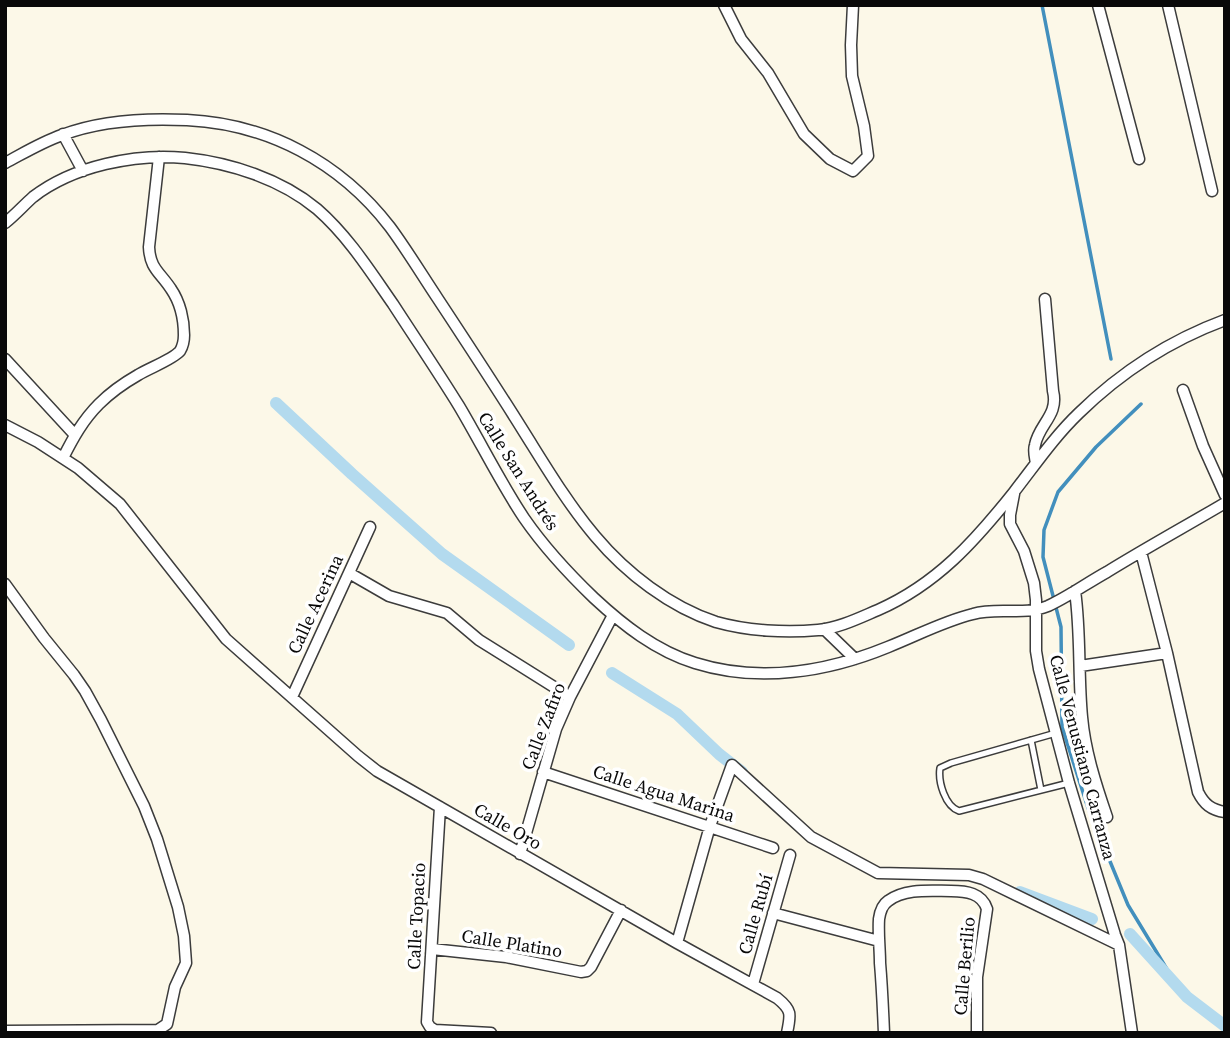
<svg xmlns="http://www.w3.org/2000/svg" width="1230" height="1038" viewBox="0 0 1230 1038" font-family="'Source Serif 4',serif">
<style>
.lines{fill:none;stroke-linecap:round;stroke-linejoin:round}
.stream{stroke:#428fbd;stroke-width:3.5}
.canal{stroke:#b3daee;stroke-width:12}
.service-casing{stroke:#3c3c3c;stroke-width:8}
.minor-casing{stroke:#3c3c3c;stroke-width:13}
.service{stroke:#fff;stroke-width:5}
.minor{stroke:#fff;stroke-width:10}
.labels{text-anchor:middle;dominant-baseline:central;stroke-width:7;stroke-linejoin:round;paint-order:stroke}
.street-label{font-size:18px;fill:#090909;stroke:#fff}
</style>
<rect width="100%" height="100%" fill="#fcf8e8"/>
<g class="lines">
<path class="stream" d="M1042,5l69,354
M1141,404l-45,43 -38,45 -14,38 -1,27 18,70 1,100 26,81 40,97 51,84"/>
<path class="canal" d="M276,403l76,71 90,80 127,91
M612,673l65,41 42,40 23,18
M1020,892l72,27
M1130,934l57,63 38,29"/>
<g class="service-casing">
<path id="service" d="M1056,733l-105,30 -11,5c-2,14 5,38 19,43l110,-28
M1031,740l10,50"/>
</g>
<g class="minor-casing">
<path id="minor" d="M724,5l17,34 27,34 36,61 26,25 23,12 15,-15 -4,-30 -12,-50 -1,-31 2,-40
M1098,5l41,154
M1168,5l44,186
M63,134l20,37
M5,163c19,-10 37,-21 57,-28 39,-15 83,-17 125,-15 81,4 153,42 203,107 17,23 32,48 48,72 29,44 58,88 86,133 22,35 44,72 71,104 31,37 75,71 121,86 32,9 70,11 102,8 21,-2 41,-12 60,-20 59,-26 97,-69 136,-118 21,-27 40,-55 65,-79 41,-40 92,-73 146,-93
M5,223c10,-8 19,-18 28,-26 40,-31 103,-44 152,-39 46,5 96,21 132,51 31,27 53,62 76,95 22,34 45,68 66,102 22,37 41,76 65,112 20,29 44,55 70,80 29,27 62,53 101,65 64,20 132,9 193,-16 28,-11 56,-26 85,-33 24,-7 51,2 75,-8 20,-9 39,-23 59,-34 39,-24 79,-46 118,-69
M5,359l70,76
M1183,390l20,56 22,49
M5,425l33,17 40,26 42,36 106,135 132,117 19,15 300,172 100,55c15,12 14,16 10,35
M63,458c10,-20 20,-38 36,-54 11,-11 25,-21 39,-29 11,-7 34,-15 42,-24 3,-5 4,-11 4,-16 0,-15 -4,-33 -13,-46 -11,-17 -21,-20 -22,-42l10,-90
M1036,463c-1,-6 -3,-12 -1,-18 4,-21 24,-30 18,-54l-8,-92
M1014,494l-4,21v9l14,27 10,32 2,17v51l3,18 30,114 46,152 4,10 13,88
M1141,552l26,101 31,139c6,12 13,18 27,20
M349,573l40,23 58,17 32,27 91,57
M5,584l39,54 30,37 11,16 16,29 43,86 13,33 21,68 6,29 2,27 -11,24 -8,37 -9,6 -153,1
M1075,591c6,42 3,84 7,126 3,34 14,68 25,100
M824,629l31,30
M1080,666l87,-13
M292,697l78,-170
M543,772l230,76
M440,807l-13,215 3,5 5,3 56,3
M520,854l36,-125 14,-32 43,-82
M773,913l106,28
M677,943l33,-117 22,-61 79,72 67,36 91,2 14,4 136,66
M432,949l74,8 75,15 6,-1 4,-4 30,-57
M753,984l37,-129
M884,1033c-1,-24 -2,-47 -4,-70 0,-14 -2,-29 -1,-44 1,-7 3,-14 9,-18 17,-13 43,-10 63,-10 15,0 31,2 36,18l-10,68v56"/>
</g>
<use href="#service" class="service"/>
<use href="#minor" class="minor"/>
</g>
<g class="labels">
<g class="street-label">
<text transform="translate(519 471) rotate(58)">Calle San Andrés</text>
<text transform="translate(315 604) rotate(-65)">Calle Acerina</text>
<text transform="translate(543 726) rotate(-69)">Calle Zafiro</text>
<text transform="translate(1083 757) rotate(75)">Calle Venustiano Carranza</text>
<text transform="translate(664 793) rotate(18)">Calle Agua Marina</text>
<text transform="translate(508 826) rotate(30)">Calle Oro</text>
<text transform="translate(755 914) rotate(-74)">Calle Rubí</text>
<text transform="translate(416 916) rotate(-87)">Calle Topacio</text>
<text transform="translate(512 943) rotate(9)">Calle Platino</text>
<text transform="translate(964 966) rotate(-85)">Calle Berilio</text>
</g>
</g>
<rect width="1230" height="1038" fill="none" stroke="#090909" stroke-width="14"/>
</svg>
